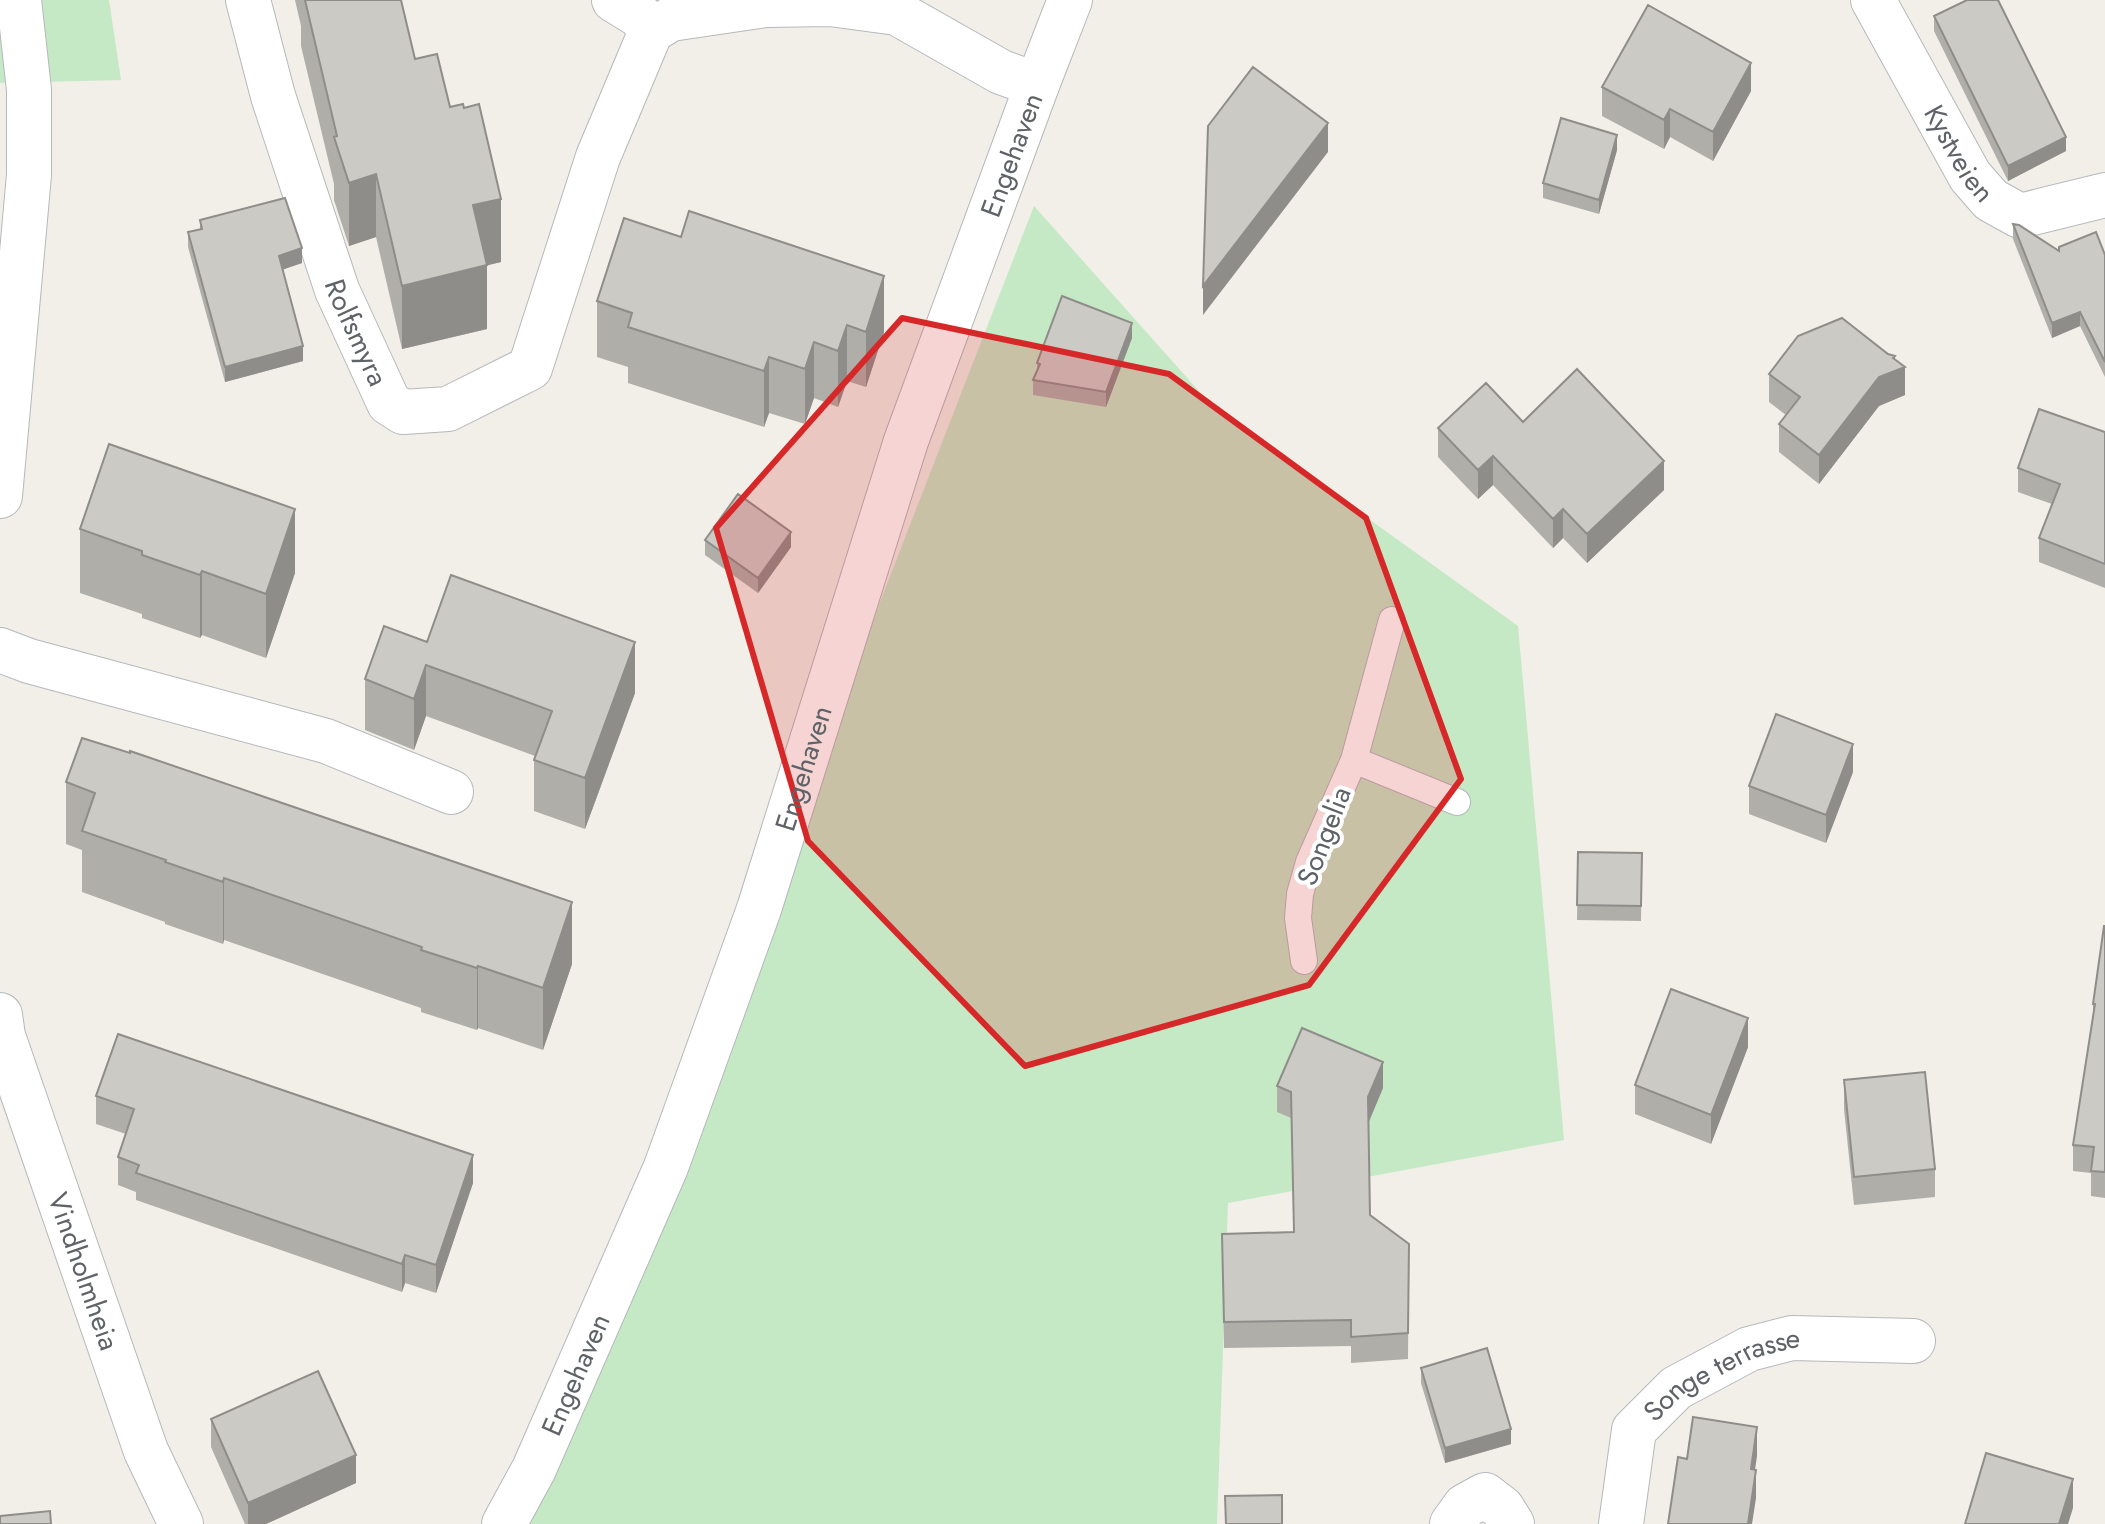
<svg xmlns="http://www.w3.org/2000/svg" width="2105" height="1524" viewBox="0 0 2105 1524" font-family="Jost,sans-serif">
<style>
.green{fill:#c5e8c5}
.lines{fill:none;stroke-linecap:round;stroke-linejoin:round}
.service-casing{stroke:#b5b8bc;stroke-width:28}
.minor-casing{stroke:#b5b8bc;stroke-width:46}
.tertiary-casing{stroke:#b5b8bc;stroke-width:46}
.service{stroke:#fff;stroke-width:26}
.minor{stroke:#fff;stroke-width:44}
.tertiary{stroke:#fff;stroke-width:44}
.wall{fill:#afaea9}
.shaded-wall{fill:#8f8d8a}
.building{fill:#cccac5;stroke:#8f8d8a;stroke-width:2}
.marked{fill:#d62828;fill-opacity:0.2;stroke:#d62828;stroke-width:6;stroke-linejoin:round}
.labels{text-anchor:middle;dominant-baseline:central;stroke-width:8;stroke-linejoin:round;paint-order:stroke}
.street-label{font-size:28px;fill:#5f6368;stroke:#fff}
</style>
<rect width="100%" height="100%" fill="#f1efe8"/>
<path class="green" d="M0,0h109l12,80 -121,3z
M1034,206l180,202 304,218 46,514 -336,63 -11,321h-708l24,-30z"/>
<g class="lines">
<g class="service-casing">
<path id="service" d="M1354,760l103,42
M1304,961l-6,-43 2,-24 9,-32 45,-102 38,-140"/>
</g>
<g class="minor-casing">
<g id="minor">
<path id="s1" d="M248,0l25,96 64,194 52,113 14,9 45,-3 82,-41 68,-211 53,-126"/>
<path d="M614,0l26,16 11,15 20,-12 94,-14 65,-1 67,9 104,59 36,13"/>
<path id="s2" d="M1873,0l97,176 21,24 29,16 85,-21"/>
<path d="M0,496l29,-321v-85l-10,-90"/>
<path d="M0,650l29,11 297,80 125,51"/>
<path id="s3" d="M0,1015l3,21 143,415 35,73"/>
<path d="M1452,1524l13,-18 20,-11 17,13 10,16"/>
<path id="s4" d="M1621,1524l13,-94 42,-42 73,-39 43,-11 121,3"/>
</g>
</g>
<g class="tertiary-casing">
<g id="tertiary">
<path id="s5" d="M504,1524l30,-55 132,-302 93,-258 147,-468 131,-356 33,-85"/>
</g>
</g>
<use href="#service" class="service"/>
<use href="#minor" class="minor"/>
<use href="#tertiary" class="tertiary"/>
</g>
<path class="wall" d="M295,0h106l14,59 35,48 51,155 -14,3v64l-85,20 -26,-112 -27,9 -15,-46v-16l-33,-138v-20z
M1934,16l132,135 -58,30 -74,-150z
M1602,87l149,4 -38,70 -43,-24 -6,12 -62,-33z
M1617,150l-18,64 -56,-16v-15z
M624,218l260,114 -18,55 -19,-6 -9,26 -24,-9 -9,26 -36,-11 -5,14 -136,-44v-16l-31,-10v-56z
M200,220l102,43 -19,6 20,92 -78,21 -37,-135v-15l12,-3z
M2013,224l46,27 46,4v122l-25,-51 -28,12 -39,-99z
M1132,338l-26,69 -73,-12v-15l4,-8v-9z
M1895,359l10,36 -26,11 -60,78 -40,-32v-28l7,-9 -17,-13v-28z
M1523,422l141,68 -77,73 -24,-25 -10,10 -60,-63 -15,14 -40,-42v-29z
M2105,432v156l-66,-26v-24l13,-34 -34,-12v-24z
M80,529l215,44 -29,85 -64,-23 -2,3 -58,-20v-4l-62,-21z
M705,540l86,7 -33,46 -53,-38z
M427,642l208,51 -50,136 -51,-18v-51l1,-4 -109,-40 -12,34 -49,-20v-51z
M1853,772l-27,71 -77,-29v-28z
M66,782l506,182 -29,86 -65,-22 -1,2 -56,-18v-4l-197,-68 -1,4 -58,-20v-2l-83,-30v-42l-16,-6z
M1578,852l64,1 -1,68 -64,-1z
M2105,926v272l-14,-2v-23l-18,-2v-26l20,-129v-12z
M1748,1047l-37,97 -76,-30v-29z
M1844,1080l91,89v28l-81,8 -10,-96z
M1277,1086l106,2 -15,34 2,93 39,29 -1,115 -57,4v-17l-127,2 -2,-114 72,-2 -3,-114 -14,-6z
M96,1096l377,87 -37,110 -31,-10 -3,9 -266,-92v-8l-18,-7v-28l8,-23 -30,-10z
M1421,1368l90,76 -66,19 -24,-80z
M211,1419l145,64 -90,41h-21l-34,-77z"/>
<path class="shaded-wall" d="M1751,63v28l-38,70v-29z
M1670,109v28l-6,12v-29z
M1328,123v29l-125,163v-29z
M1617,135v15l-18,64v-14z
M2066,137v14l-58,30v-15z
M376,174v63l-27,9v-63z
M501,199v63l-28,7v-64z
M302,248v15l-23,8v-15z
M487,265v64l-85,20v-63z
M884,276v56l-18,55v-55z
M2080,312v14l-28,12v-15z
M1132,323v15l-26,69v-15z
M847,325v56l-9,26v-56z
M814,342v56l-9,26v-55z
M303,346v15l-78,21v-15z
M1895,356v15l10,-4v28l-26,11 -60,78v-29z
M769,357v56l-5,14v-56z
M1493,456v29l-15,14v-29z
M1664,461v29l-77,73v-29z
M295,509v64l-29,85v-64z
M1563,509v29l-10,10v-29z
M791,532v15l-33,46v-15z
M202,571v64l-2,3v-63z
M635,642v51l-50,136v-51z
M426,665v51l-12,34v-51z
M1853,744v28l-27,71v-28z
M224,878v62l-1,4v-62z
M572,902v62l-29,86v-62z
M478,966v62l-1,2v-62z
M1748,1018v29l-37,97v-29z
M1383,1062v26l-15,36v-27z
M473,1155v28l-37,110v-28z
M405,1255v28l-3,9v-28z
M1757,1427v29l-6,42v-29z
M1511,1429v15l-66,19v-15z
M356,1455v28l-90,41h-18v-21z
M1756,1470v28l-4,26h-4z
M2073,1479v29l-5,16h-9z"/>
<path class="building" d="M305,0h96l14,59 22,-5 13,53 13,-3 1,4 15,-4 22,95 -28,6 14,60 -85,21 -26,-112 -27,9 -15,-46 3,-1z
M1967,0h31l68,137 -58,29 -74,-150z
M1648,5l103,58 -38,69 -43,-23 -6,11 -62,-33z
M1253,67l75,56 -125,163 5,-160z
M1561,118l56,17 -18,65 -56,-17z
M285,198l17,50 -23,8 24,90 -78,21 -37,-135 14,-3 -2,-9z
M689,211l195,65 -18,56 -19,-7 -9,26 -24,-9 -9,27 -36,-12 -5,14 -136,-44 4,-14 -35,-12 27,-83 57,19z
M2013,224l6,1 40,26v-4l37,-15 9,23v107l-25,-50 -28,11z
M1062,296l70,27 -26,69 -73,-12 7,-16 -3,-1z
M1842,318l46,36 7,2 -2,2 12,9 -26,10 -60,78 -40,-31 21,-27 -31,-23 29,-38z
M1577,369l87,92 -77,73 -24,-25 -10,10 -60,-63 -15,14 -40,-42 48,-45 37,39z
M2039,409l66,23v132l-66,-26 21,-54 -42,-16z
M109,444l186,65 -29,85 -64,-23 -2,4 -58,-20v-4l-62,-22z
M738,494l53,38 -33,46 -53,-38z
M451,575l184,67 -50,136 -51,-18 18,-49 -126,-46 -12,34 -49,-20 19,-53 43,16z
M1776,714l77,30 -27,71 -77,-29z
M82,738l48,15v-2l442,151 -29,86 -65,-22 -1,2 -56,-18 1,-3 -198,-69 -1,4 -58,-20 1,-2 -84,-29 13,-38 -29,-11z
M1578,852l64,1 -1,53 -64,-1z
M2104,926h1v246l-14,-1 3,-24 -21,-2 22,-141h-2z
M1671,989l77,29 -37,97 -76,-30z
M1302,1028l81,34 -15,35 2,118 39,29 -1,89 -57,4v-17l-127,2 -2,-88 72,-2 -3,-140 -14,-6z
M118,1034l355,121 -37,110 -31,-10 -3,9 -266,-91 3,-8 -21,-8 16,-48 -38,-13z
M1925,1072l10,97 -81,8 -10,-97z
M1487,1348l24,81 -66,19 -24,-80z
M318,1371l38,84 -108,48 -37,-84z
M1693,1417l64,10 -6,42 5,1 -8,54h-80l10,-67 9,2z
M1986,1453l87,26 -14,45h-94z
M1282,1495v29h-56l-1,-28z
M50,1511l1,13h-51v-8z"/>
<path class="marked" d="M902,318l267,56 197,144 95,261 -152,206 -284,81 -217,-225 -92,-313z"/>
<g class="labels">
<g class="street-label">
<text stroke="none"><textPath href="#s2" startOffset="176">Kystveien</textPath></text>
<text stroke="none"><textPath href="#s5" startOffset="1462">Engehaven</textPath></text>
<text stroke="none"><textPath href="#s1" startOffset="350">Rolfsmyra</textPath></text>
<text stroke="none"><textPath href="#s5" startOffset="814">Engehaven</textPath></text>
<text transform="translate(1324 836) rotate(-69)">Songelia</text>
<text stroke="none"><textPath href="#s3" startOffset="270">Vindholmheia</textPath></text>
<text stroke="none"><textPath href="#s5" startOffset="166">Engehaven</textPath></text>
<text stroke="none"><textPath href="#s4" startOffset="202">Songe terrasse</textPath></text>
</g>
</g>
</svg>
